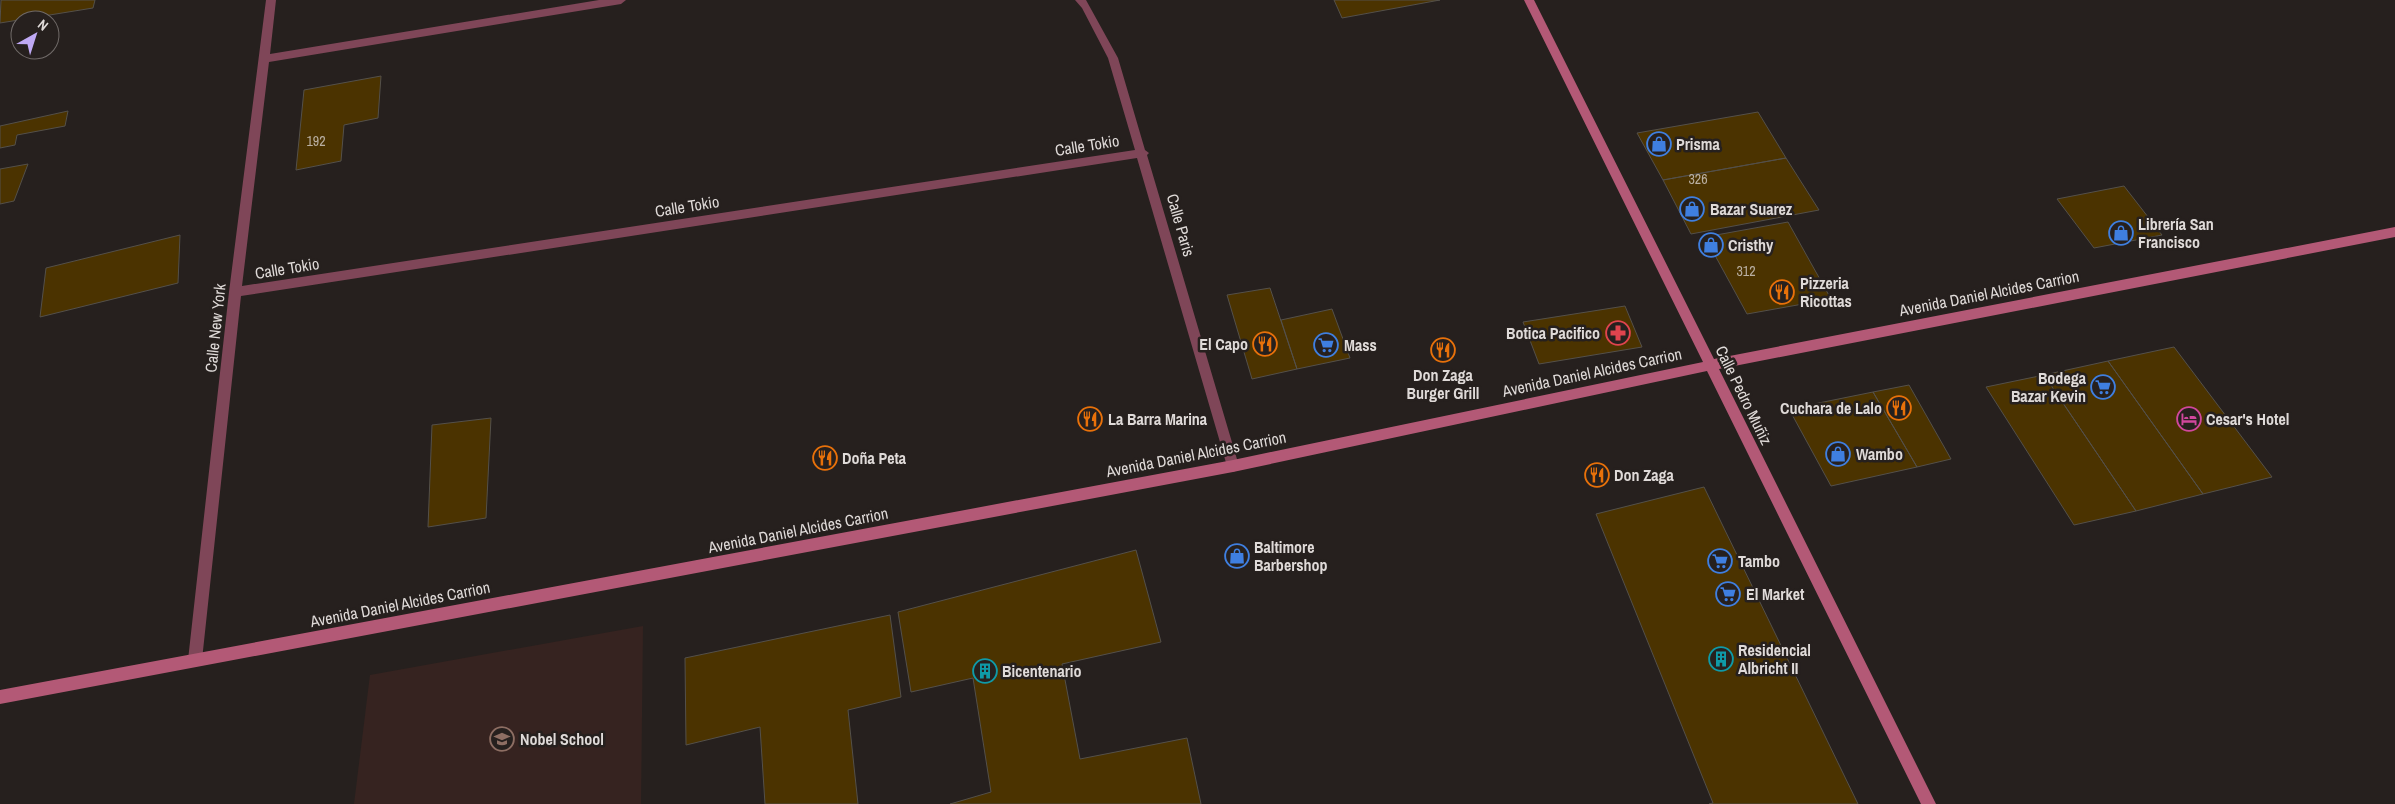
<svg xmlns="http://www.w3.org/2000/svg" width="2395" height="804" viewBox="0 0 2395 804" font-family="'Archivo Narrow',sans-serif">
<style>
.education{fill:#362320}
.building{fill:#4b3300;stroke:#54504a}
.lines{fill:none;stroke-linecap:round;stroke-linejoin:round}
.street{fill:#7f4658;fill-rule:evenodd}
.secondary{fill:#b35976;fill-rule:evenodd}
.labels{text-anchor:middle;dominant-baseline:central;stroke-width:5;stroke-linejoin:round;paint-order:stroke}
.number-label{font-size:14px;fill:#bab0a2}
.poi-label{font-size:16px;font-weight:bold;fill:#dfdad8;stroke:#26201e;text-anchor:start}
.street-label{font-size:16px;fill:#dfdad8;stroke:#26201e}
</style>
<rect width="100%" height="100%" fill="#26201e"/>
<path class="education" d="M643,626l-2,178h-287l16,-129z"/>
<path class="building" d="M1,0h94l-2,8 -93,15z
M1334,0h106l-98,18z
M381,76l-3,42 -34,7 -3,36 -45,9 8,-80z
M68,111l-3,15 -48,9 -2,10 -15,3v-22z
M1758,112l28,46 -123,22 -26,-47z
M1786,158l33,52 -128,24 -28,-54z
M28,164l-14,37 -14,3v-35z
M2124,186l38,49 -68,13 -37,-49z
M1788,222l43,77 -84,15 -42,-77z
M180,235l-2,48 -138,34 6,-49z
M1270,288l27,81 -45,10 -25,-84z
M1625,306l17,41 -103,17 -16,-42z
M1332,309l18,49 -53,11 -16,-49z
M2174,347l98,130 -69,17 -95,-133z
M2108,361l95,133 -67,17 -92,-136z
M2044,375l92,136 -62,14 -88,-138z
M1909,385l42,74 -34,8 -44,-75z
M1873,392l44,75 -86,19 -42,-77z
M491,418l-5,100 -58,9 4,-102z
M1704,487l154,317h-149l4,-1 -117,-289z
M1136,550l25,92 -99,22 18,95 107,-21 14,66h-251l41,-12 -18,-114 -62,14 -13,-80z
M890,615l11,82 -53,13 10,94h-93l-5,-77 -74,18 -1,-87z"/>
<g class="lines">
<path class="street" d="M266,0h10l-6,54 329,-54h27l-5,4 -352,58 -27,224 893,-136 -27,-92 -26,-50 -7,-8h11l32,58 27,92 4,3 -2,2 92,311 -1,4 -5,2 -5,-2 -1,-4 -90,-308 -896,138 -39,364 -2,5 -5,2 -5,-2 -2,-5 41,-368z"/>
<path class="secondary" d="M1524,0h10l180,359 681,-132v10l-676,132 217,435h-15l-214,-433 -474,101 -1233,232v-14l1233,-230 470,-98z"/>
</g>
<defs>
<g id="shop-ring" transform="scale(1.25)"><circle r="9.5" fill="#26201e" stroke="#3f7fe0" stroke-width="1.5"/><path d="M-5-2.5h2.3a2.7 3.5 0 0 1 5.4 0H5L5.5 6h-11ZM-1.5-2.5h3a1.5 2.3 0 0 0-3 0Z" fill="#3f7fe0"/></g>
<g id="restaurant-ring" transform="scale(1.25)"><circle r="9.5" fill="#26201e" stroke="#e8710a" stroke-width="1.5"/><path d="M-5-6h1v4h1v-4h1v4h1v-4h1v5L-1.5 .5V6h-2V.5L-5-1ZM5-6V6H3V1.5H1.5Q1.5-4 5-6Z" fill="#e8710a"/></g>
<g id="pharmacy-ring" transform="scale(1.25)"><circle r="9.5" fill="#26201e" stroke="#e0444e" stroke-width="1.5"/><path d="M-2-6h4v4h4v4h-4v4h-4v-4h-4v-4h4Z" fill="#e0444e"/></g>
<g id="supermarket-ring" transform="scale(1.25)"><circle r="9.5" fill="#26201e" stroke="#3f7fe0" stroke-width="1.5"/><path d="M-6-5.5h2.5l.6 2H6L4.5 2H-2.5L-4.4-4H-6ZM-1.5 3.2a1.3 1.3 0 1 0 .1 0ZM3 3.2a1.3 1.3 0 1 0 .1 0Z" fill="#3f7fe0"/></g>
<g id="hotel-ring" transform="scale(1.25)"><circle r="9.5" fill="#26201e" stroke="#d1479c" stroke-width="1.5"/><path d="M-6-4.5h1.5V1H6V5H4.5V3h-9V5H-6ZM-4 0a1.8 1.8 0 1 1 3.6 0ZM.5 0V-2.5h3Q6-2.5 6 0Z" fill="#d1479c"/></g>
<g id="building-ring" transform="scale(1.25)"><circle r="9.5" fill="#26201e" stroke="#0f9aa8" stroke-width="1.5"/><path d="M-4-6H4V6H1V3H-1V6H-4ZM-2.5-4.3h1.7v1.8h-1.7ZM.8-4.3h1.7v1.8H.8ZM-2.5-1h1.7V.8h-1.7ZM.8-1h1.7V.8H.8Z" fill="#0f9aa8"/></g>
<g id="school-ring" transform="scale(1.25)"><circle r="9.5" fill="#26201e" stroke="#8d6e63" stroke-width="1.5"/><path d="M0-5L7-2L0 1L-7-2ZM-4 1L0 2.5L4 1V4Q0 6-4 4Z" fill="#8d6e63"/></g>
</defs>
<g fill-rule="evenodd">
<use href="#shop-ring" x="1659" y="144"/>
<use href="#shop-ring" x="1692" y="209"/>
<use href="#shop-ring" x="2121" y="233"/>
<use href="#shop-ring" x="1711" y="245"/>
<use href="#restaurant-ring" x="1782" y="292"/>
<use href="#pharmacy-ring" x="1618" y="333"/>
<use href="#restaurant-ring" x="1265" y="344"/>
<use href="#supermarket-ring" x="1326" y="345"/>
<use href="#restaurant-ring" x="1443" y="350"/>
<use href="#supermarket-ring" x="2103" y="387"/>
<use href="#restaurant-ring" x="1899" y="408"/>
<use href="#restaurant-ring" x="1090" y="419"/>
<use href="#hotel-ring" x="2189" y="419"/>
<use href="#shop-ring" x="1838" y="454"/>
<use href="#restaurant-ring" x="825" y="458"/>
<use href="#restaurant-ring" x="1597" y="475"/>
<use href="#shop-ring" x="1237" y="556"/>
<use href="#supermarket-ring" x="1720" y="561"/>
<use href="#supermarket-ring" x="1728" y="594"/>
<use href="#building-ring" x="1721" y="659"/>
<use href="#building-ring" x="985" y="671"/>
<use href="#school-ring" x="502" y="739"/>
</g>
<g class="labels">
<g class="number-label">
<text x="316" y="141">192</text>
<text x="1698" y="179">326</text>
<text x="1746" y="271">312</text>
</g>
<g class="poi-label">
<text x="1676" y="144">Prisma</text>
<text x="1710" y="209">Bazar Suarez</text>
<text x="2138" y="224">Librería San<tspan x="2138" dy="18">Francisco</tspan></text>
<text x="1728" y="245">Cristhy</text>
<text x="1800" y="283">Pizzeria<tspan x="1800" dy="18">Ricottas</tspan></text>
<text x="1600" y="333" text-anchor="end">Botica Pacifico</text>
<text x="1248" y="344" text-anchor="end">El Capo</text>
<text x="1344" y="345">Mass</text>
<text x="1443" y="375" text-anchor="middle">Don Zaga<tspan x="1443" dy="18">Burger Grill</tspan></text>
<text x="2086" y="378" text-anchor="end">Bodega<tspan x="2086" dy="18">Bazar Kevin</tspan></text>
<text x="1882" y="408" text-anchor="end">Cuchara de Lalo</text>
<text x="1108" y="419">La Barra Marina</text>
<text x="2206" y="419">Cesar's Hotel</text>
<text x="1856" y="454">Wambo</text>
<text x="842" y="458">Doña Peta</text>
<text x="1614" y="475">Don Zaga</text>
<text x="1254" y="547">Baltimore<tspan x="1254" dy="18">Barbershop</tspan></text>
<text x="1738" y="561">Tambo</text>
<text x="1746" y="594">El Market</text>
<text x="1738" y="650">Residencial<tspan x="1738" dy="18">Albricht II</tspan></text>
<text x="1002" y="671">Bicentenario</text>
<text x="520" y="739">Nobel School</text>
</g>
<g class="street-label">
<text transform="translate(1087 145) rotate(-9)">Calle Tokio</text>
<text transform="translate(687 206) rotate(-9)">Calle Tokio</text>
<text transform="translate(1181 225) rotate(74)">Calle Paris</text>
<text transform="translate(287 268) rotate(-9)">Calle Tokio</text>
<text transform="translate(1989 293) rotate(-11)">Avenida Daniel Alcides Carrion</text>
<text transform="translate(215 328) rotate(-84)">Calle New York</text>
<text transform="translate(1592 372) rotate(-12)">Avenida Daniel Alcides Carrion</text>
<text transform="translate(1744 395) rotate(64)">Calle Pedro Muñiz</text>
<text transform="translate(1196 454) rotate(-11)">Avenida Daniel Alcides Carrion</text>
<text transform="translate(798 530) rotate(-11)">Avenida Daniel Alcides Carrion</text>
<text transform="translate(400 604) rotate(-11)">Avenida Daniel Alcides Carrion</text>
</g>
</g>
<g transform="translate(35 35) rotate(39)"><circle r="24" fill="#26201e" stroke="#706a68"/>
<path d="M0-4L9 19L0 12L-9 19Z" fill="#bfa9f4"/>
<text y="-8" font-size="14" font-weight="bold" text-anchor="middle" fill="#dfdad8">N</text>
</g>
</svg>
